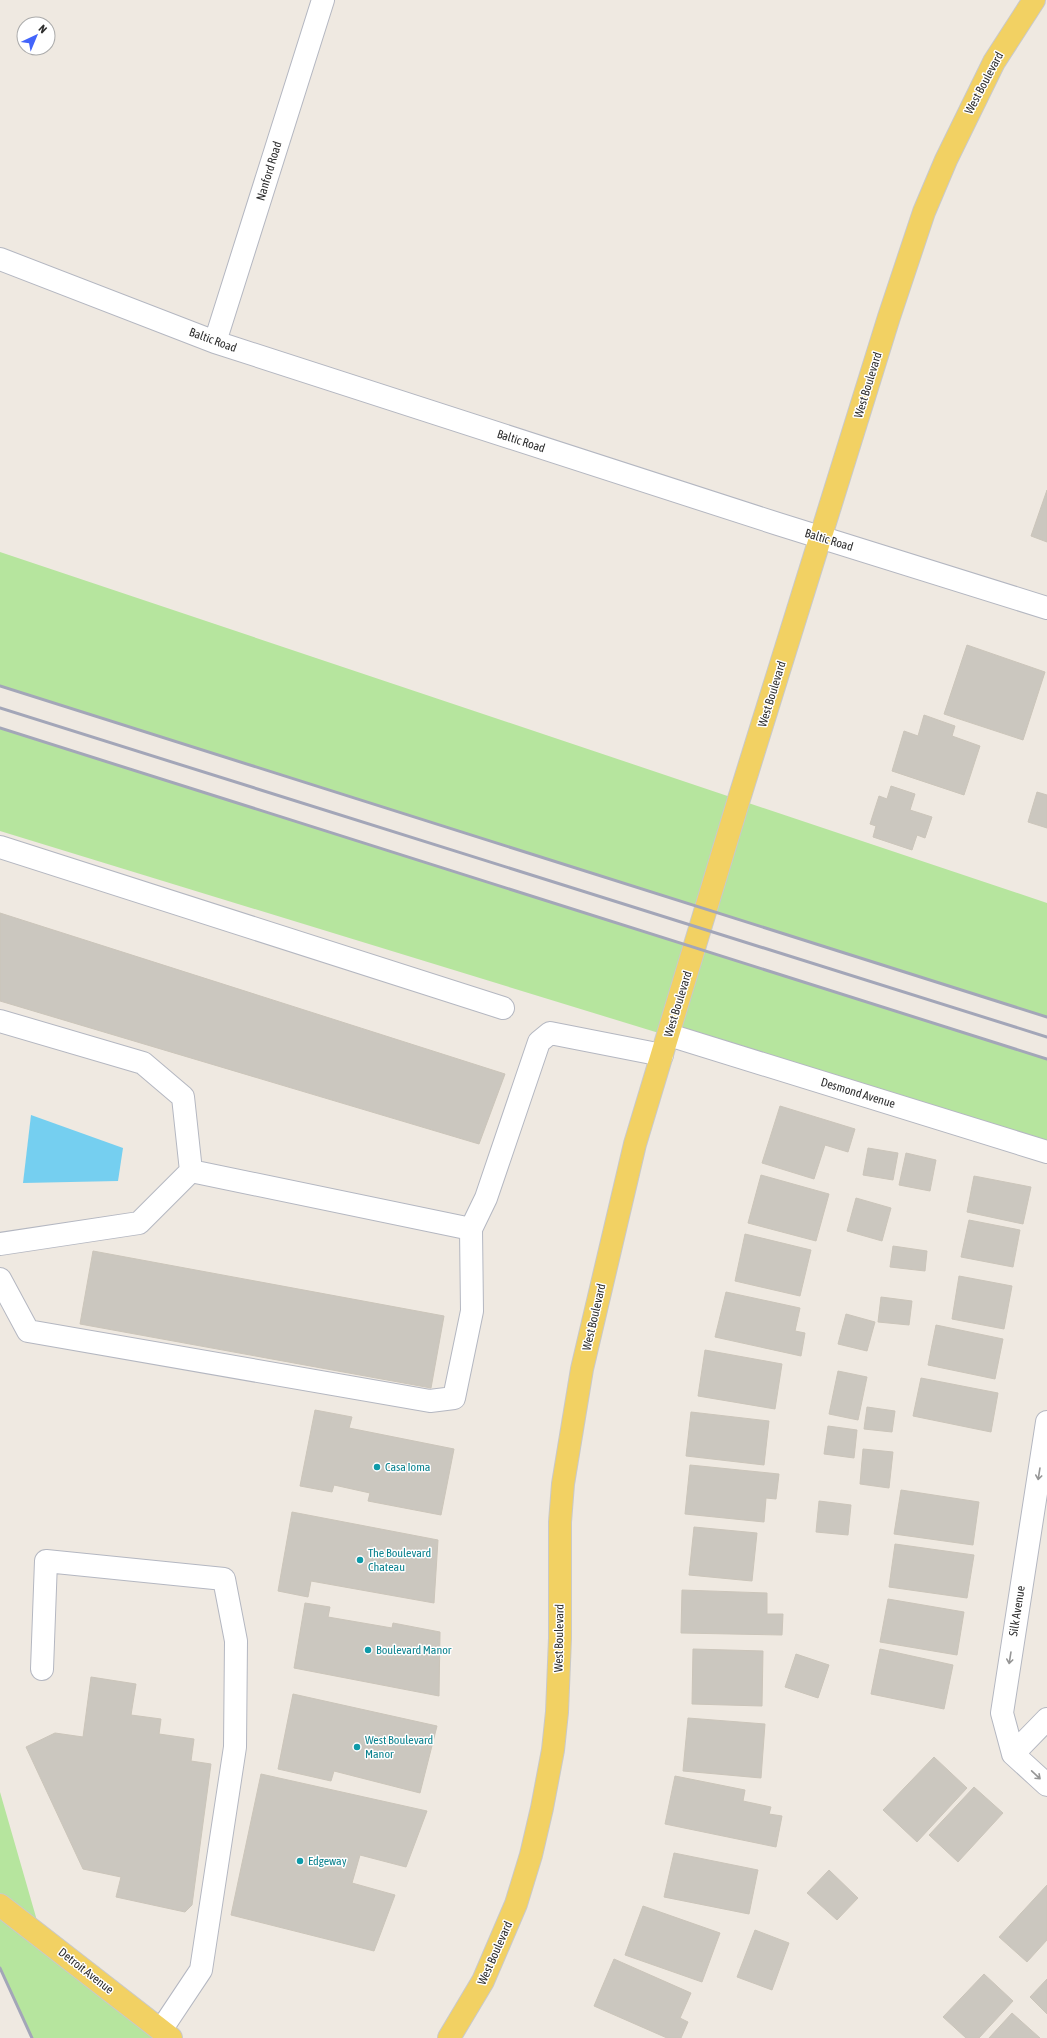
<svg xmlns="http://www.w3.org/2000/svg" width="1047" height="2038" viewBox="0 0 1047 2038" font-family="'Asap Condensed',sans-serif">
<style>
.green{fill:#b6e59e}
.water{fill:#75cff0}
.building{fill:#cbc7bf;stroke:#cbc5ba}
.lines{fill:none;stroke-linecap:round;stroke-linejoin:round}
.minor-casing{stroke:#b4b7c1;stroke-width:24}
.major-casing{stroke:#c9c9c9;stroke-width:24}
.minor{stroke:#fff;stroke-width:22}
.major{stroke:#f2d163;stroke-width:22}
.rail{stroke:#a3a6b8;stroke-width:3}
.oneway{stroke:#969696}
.culture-dot{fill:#0f9aa8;stroke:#fff;stroke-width:1.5}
.labels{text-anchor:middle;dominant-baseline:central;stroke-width:3;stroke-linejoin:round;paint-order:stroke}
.street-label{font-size:12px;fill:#2e2e2e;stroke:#fff}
.culture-label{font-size:12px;fill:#0d838f;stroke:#fff;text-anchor:start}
</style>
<rect width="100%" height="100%" fill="#efe9e1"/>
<path class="green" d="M0,552l1047,351v114l-1047,-331z
M0,728l1047,331v93l-1047,-321z
M0,1792l42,146 129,100h-139l-32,-70z"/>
<path class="water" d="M31,1115l92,33 -5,33 -95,2z"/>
<path class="building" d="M1047,490v52l-16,-6z
M967,645l78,27 -22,68 -79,-26z
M924,715l31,11 -3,10 28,10 -16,49 -72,-24 12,-40 14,5z
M891,786l24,8 -5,16 22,7 -7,21 -8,-3 -5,15 -39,-13 3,-11 -6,-2 9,-28 8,3z
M1037,792l10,3v33l-19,-6z
M0,913l505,161 -26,70 -479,-143z
M780,1106l75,23 -7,23 -23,-7 -11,34 -52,-16z
M868,1148l30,5 -5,27 -30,-5z
M906,1153l30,7 -6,31 -31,-6z
M761,1175l68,19 -13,47 -68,-18z
M974,1176l57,11 -8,37 -56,-12z
M856,1198l35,10 -9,33 -35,-10z
M969,1220l51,10 -7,37 -52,-10z
M745,1234l66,16 -11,46 -65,-15z
M893,1246l34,5 -2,20 -35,-4z
M93,1251l351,65 -13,72 -351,-64z
M959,1276l53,10 -8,43 -52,-10z
M726,1292l74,16 -5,23 10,2 -4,23 -86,-19z
M881,1297l31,4 -3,24 -31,-3z
M846,1314l29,8 -8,29 -29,-7z
M936,1325l67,14 -8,40 -67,-14z
M705,1350l77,14 -7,45 -77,-13z
M838,1371l29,6 -9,43 -29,-6z
M921,1378l77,15 -7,39 -78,-16z
M867,1407l28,4 -3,21 -28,-3z
M315,1410l37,7 -3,11 105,21 -13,66 -73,-14 2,-8 -36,-8 -2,7 -32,-6z
M691,1412l78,9 -5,44 -78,-9z
M828,1426l29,4 -3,28 -30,-4z
M863,1449l30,3 -4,36 -29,-4z
M690,1465l89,9 -3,25 -10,-1 -2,24 -79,-8z
M901,1490l78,12 -6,43 -79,-11z
M819,1501l32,4 -3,30 -32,-3z
M292,1512l146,28 -4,63 -123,-22 -3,16 -30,-6z
M694,1527l63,6 -5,48 -63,-6z
M895,1544l79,11 -7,43 -78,-11z
M682,1590l85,3v21h16l-1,21 -101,-2z
M888,1599l76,13 -7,43 -77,-13z
M305,1603l25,4 -2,10 64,11 1,-5 47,9 -1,64 -145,-28z
M693,1649l70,2 -1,55 -70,-2z
M880,1649l73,16 -9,44 -73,-15z
M796,1654l33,11 -11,33 -33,-11z
M91,1677l45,7 -5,31 30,4 -2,15 35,5 -3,22 20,3 -19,141 -7,7 -69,-15 5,-20 -38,-8 -57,-122 29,-14 28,4z
M293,1694l144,32 -17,67 -86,-22 -3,10 -53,-12z
M688,1718l77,6 -4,54 -78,-7z
M934,1757l33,31 -50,54 -34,-32z
M261,1774l166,37 -21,56 -46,-12 -8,28 43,12 -21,56 -143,-36z
M675,1776l70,14 -2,11 28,6 -2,7 13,2 -6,31 -111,-23z
M974,1787l29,26 -45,49 -29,-27z
M674,1853l84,17 -9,44 -85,-17z
M829,1870l29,28 -21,22 -30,-27z
M1047,1885v55l-20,22 -28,-25z
M643,1906l77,27 -18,49 -77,-27z
M755,1930l34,13 -17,47 -35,-13z
M614,1959l77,34 -11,25 8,4 -7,16h-14l-73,-32z
M984,1974l29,27 -34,37h-13l-23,-21z
M1047,1979v35l-17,-17z
M1012,2013l28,25h-51z"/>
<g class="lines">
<g class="minor-casing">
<path id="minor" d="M0,259l215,83 563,182 269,84
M215,342l108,-342
M0,847l503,161
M0,1021l143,42 40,34 8,74 -52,52 -139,21
M669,1035l378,117
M191,1171l280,58
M0,1279l28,52 402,70 24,-3 18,-87 -1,-82 15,-31 53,-156 11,-9 112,22
M1047,1422l-45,291 11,41 34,31
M42,1669l4,-108 178,18 12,62 -1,106 -34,223 -40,60
M1013,1754l34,-35"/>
</g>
<g class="major-casing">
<path id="major" d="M0,1905l171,133
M449,2038l34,-57 33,-77 15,-49 11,-47 11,-58 4,-38 3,-74v-116l3,-38 19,-115 53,-225 104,-345 150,-482 35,-105 22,-52 48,-98 40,-62"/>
</g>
<use href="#minor" class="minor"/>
<use href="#major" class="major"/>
<path class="rail" d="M0,686l1047,331
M0,708l1047,329
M0,728l1047,331
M0,1968l32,70"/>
</g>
<defs><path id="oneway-shaft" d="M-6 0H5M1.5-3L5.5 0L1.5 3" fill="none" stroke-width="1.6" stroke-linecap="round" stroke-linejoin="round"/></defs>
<g class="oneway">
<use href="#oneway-shaft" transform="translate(1039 1474) rotate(99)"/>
<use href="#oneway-shaft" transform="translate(1010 1658) rotate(99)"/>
<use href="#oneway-shaft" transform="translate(1036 1775) rotate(43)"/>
</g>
<g class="culture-dot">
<circle cx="377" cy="1467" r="4"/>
<circle cx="360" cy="1560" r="4"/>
<circle cx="368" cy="1650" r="4"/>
<circle cx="357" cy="1747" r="4"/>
<circle cx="300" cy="1861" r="4"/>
</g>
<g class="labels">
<g class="street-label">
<text transform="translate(984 83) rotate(-62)">West Boulevard</text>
<text transform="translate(269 171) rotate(-73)">Nanford Road</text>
<text transform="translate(213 340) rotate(20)">Baltic Road</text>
<text transform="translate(868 385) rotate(-73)">West Boulevard</text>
<text transform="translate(521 441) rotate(18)">Baltic Road</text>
<text transform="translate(829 540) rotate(17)">Baltic Road</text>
<text transform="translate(772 694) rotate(-73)">West Boulevard</text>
<text transform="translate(678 1004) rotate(-73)">West Boulevard</text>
<text transform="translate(858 1093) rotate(17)">Desmond Avenue</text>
<text transform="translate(594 1317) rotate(-77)">West Boulevard</text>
<text transform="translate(1017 1611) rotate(-81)">Silk Avenue</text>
<text transform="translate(559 1638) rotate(-89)">West Boulevard</text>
<text transform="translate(495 1953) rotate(-66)">West Boulevard</text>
<text transform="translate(86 1971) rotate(38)">Detroit Avenue</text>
</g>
<g class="culture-label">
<text x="385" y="1467">Casa Ioma</text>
<text x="368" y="1553">The Boulevard<tspan x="368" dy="14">Chateau</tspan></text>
<text x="376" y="1650">Boulevard Manor</text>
<text x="365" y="1740">West Boulevard<tspan x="365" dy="14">Manor</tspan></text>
<text x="308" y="1861">Edgeway</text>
</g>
</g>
<g transform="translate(36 36) rotate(44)"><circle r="19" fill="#ffffff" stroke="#ababab"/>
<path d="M0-3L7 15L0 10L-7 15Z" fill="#4264fb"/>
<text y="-6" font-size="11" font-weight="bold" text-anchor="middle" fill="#2e2e2e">N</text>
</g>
</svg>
